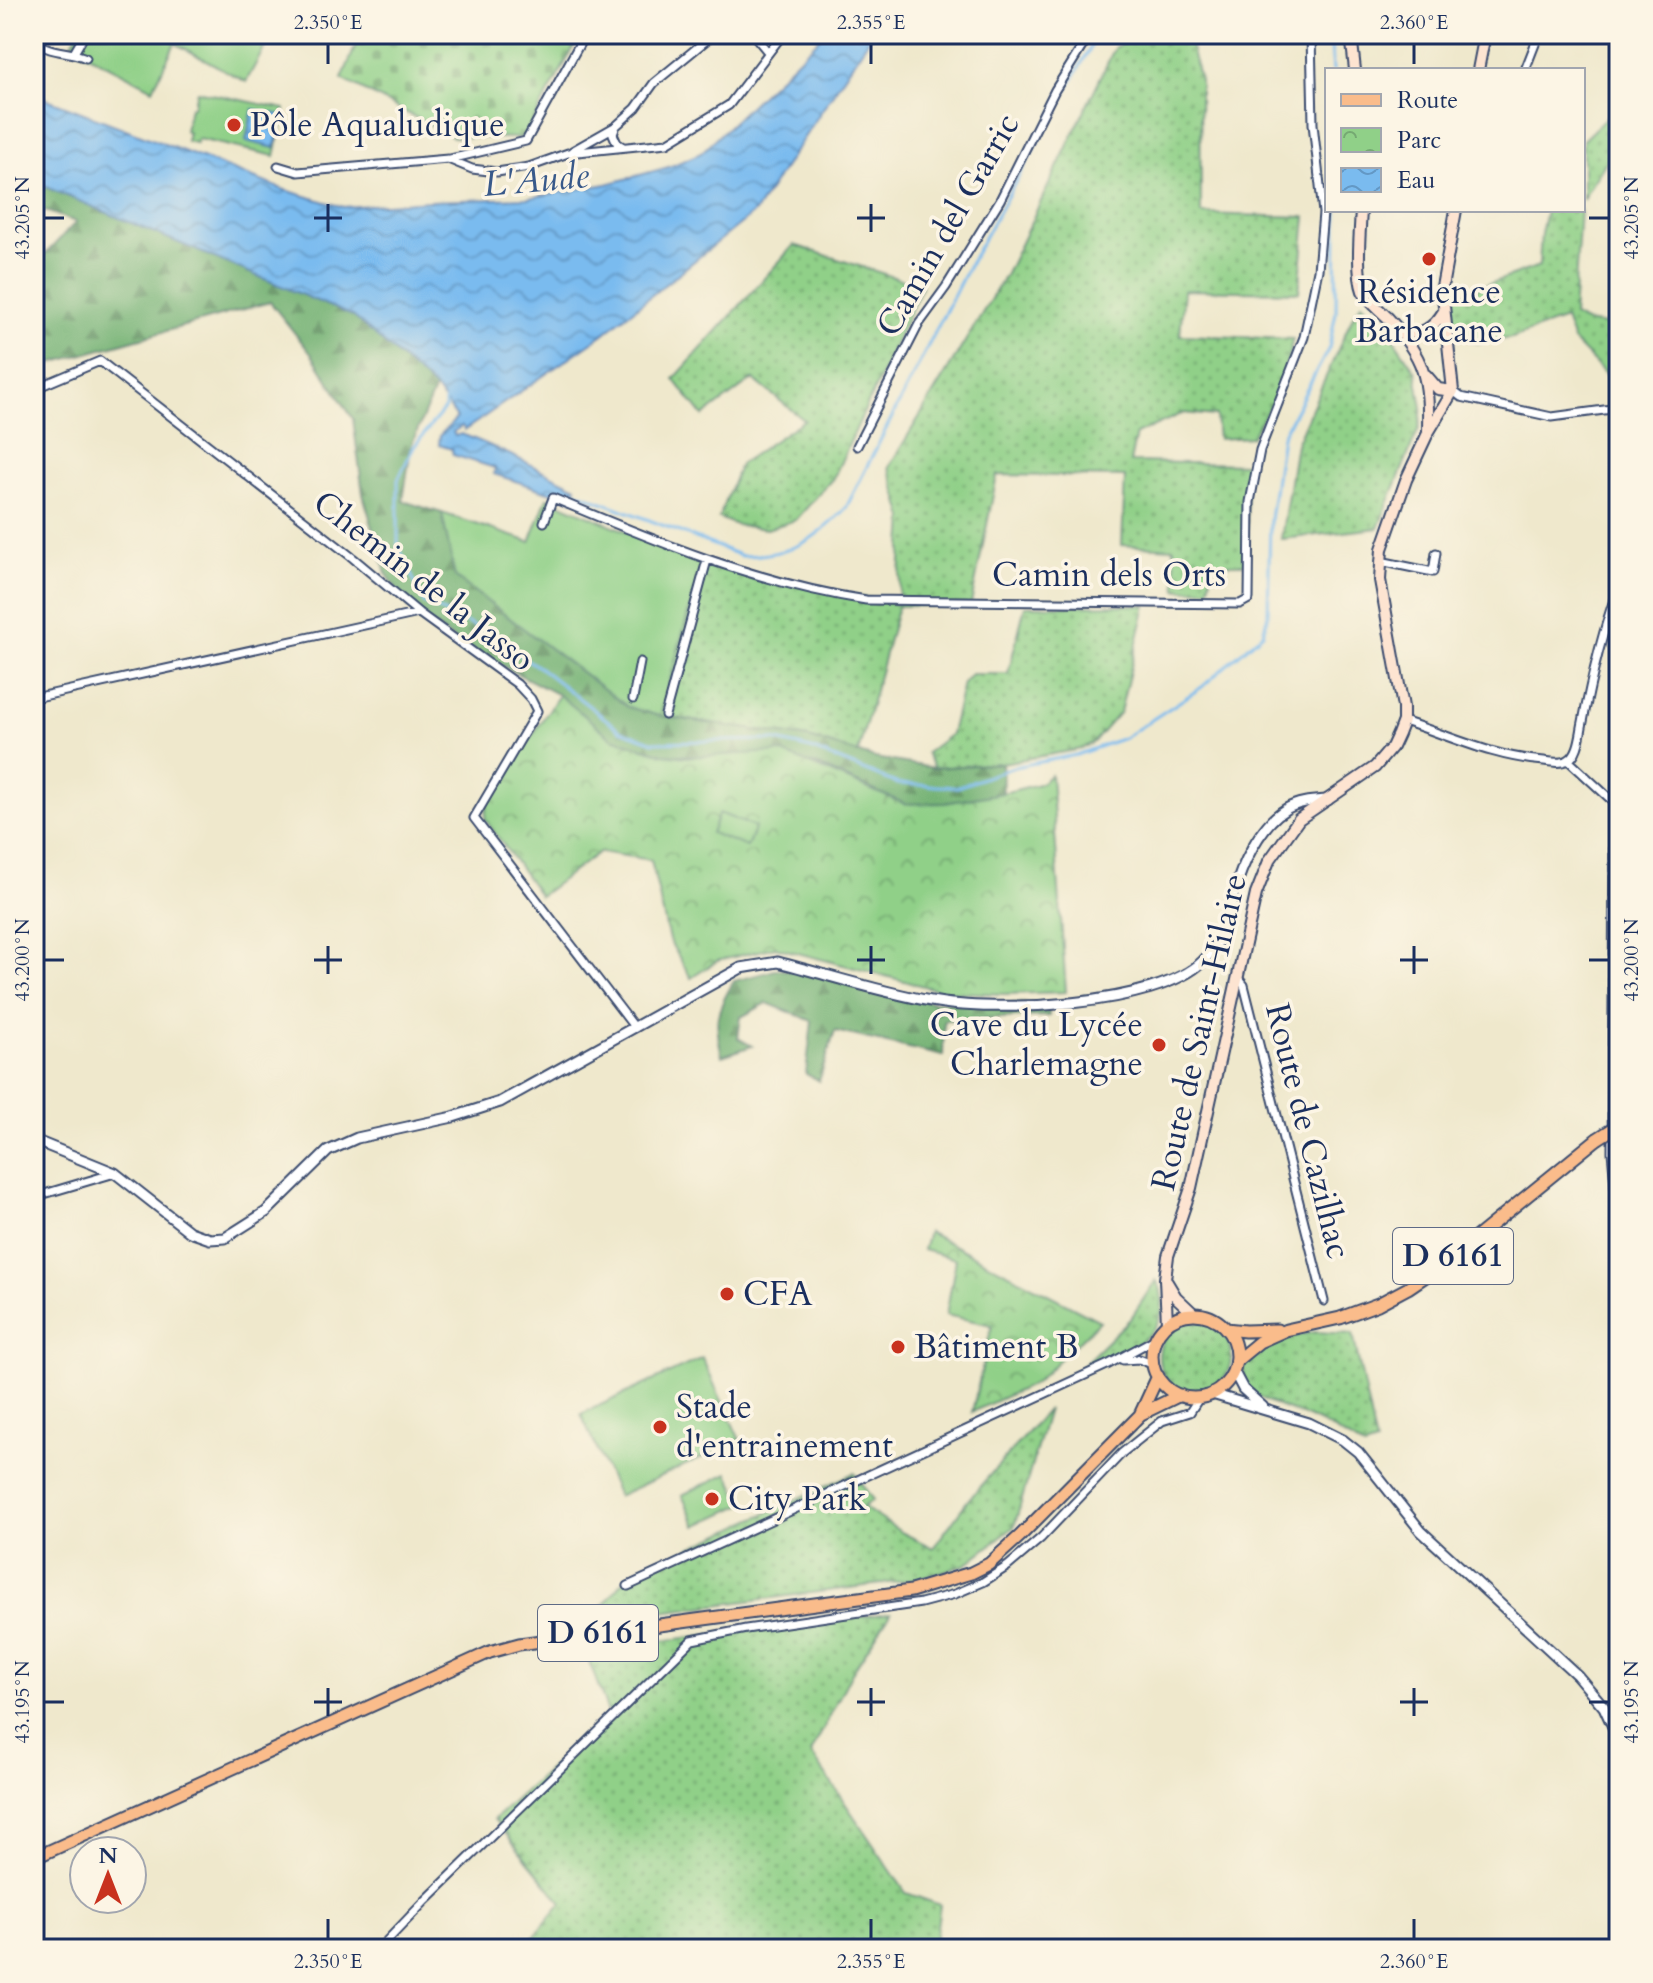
<svg xmlns="http://www.w3.org/2000/svg" width="1653" height="1983" viewBox="0 0 1653 1983" font-family="Cardo,serif">
<style>
.grass{fill:url(#grass-dots);stroke:#568073;stroke-width:2}
.forest{fill:url(#forest-firs);stroke:#487069;stroke-width:2}
.cemetery{fill:url(#cemetery-stones);stroke:#568073;stroke-width:2}
.park{fill:url(#park-crowns);stroke:#568073;stroke-width:2}
.garden{fill:#90d088;stroke:#568073;stroke-width:2}
.water{fill:url(#water-waves);stroke:#4a75a6;stroke-width:2}
.lines{fill:none;stroke-linecap:round;stroke-linejoin:round}
.stream{stroke:#7abbef;stroke-width:3}
.minor-casing{stroke:#3b4b6e;stroke-width:11}
.tertiary-casing{stroke:#3b4b6e;stroke-width:13}
.secondary-casing{stroke:#3b4b6e;stroke-width:14}
.primary-casing{stroke:#3b4b6e;stroke-width:15}
.minor{stroke:#fff;stroke-width:7}
.tertiary{stroke:#fff;stroke-width:9}
.secondary{stroke:#fde4d1;stroke-width:10}
.primary{stroke:#fabc8b;stroke-width:11}
.primary-bridge-casing{stroke:#3b4b6e;stroke-width:15;stroke-linecap:butt}
.primary-bridge{stroke:#fabc8b;stroke-width:11}
.ticks{fill:none;stroke:#1b2f5e;stroke-width:3}
.poi-dot{fill:#c8321e;stroke:#fcf5e5;stroke-width:3}
.labels{text-anchor:middle;dominant-baseline:central;stroke-width:7;stroke-linejoin:round;paint-order:stroke}
.shield{fill:#fcf5e5;stroke:#5e6a86;stroke-width:2}
.shield-label{font-size:32px;font-weight:bold;fill:#1b2f5e}
.poi-label{font-size:34px;fill:#1b2f5e;stroke:#fcf5e5;text-anchor:start}
.street-label{font-size:34px;fill:#1b2f5e;stroke:#fcf5e5}
.water-label{font-size:36px;font-style:italic;fill:#38598a;stroke:#fcf5e5}
.neatline{fill:none;stroke:#1b2f5e;stroke-width:3}
.ticks-label{font-size:20px;text-anchor:middle;fill:#1b2f5e}
</style>
<defs>
<pattern id="grass-dots" width="8" height="8" patternUnits="userSpaceOnUse" patternTransform="scale(2)"><rect width="8" height="8" fill="#90d088"/><path d="M2 2h.1M6 6h.1" fill="none" stroke="#75a972" stroke-width="1.8" stroke-linecap="round"/></pattern>
<pattern id="forest-firs" width="22" height="20" patternUnits="userSpaceOnUse" patternTransform="scale(2)"><rect width="22" height="20" fill="#74b274"/><path d="M5 1l3.5 6h-7zM16 11l3.5 6h-7z" fill="#5e9162"/></pattern>
<pattern id="cemetery-stones" width="16" height="16" patternUnits="userSpaceOnUse" patternTransform="scale(2)"><rect width="16" height="16" fill="#90d088"/><path d="M2 7V4a2 2 0 0 1 4 0v3zM10 15v-3a2 2 0 0 1 4 0v3z" fill="#75a972"/></pattern>
<pattern id="park-crowns" width="20" height="18" patternUnits="userSpaceOnUse" patternTransform="scale(2)"><rect width="20" height="18" fill="#90d088"/><path d="M2 6a3 3 0 1 1 6 0M12 15a3 3 0 1 1 6 0" fill="none" stroke="#75a972"/></pattern>
<pattern id="water-waves" width="16" height="10" patternUnits="userSpaceOnUse" patternTransform="scale(2)"><rect width="16" height="10" fill="#7abbef"/><path d="M0 5q4-4 8 0t8 0" fill="none" stroke="#6398c5"/></pattern>
</defs>
<rect width="100%" height="100%" fill="#fcf5e5"/>
<filter id="ink" filterUnits="userSpaceOnUse"><feTurbulence type="fractalNoise" baseFrequency=".0125" numOctaves="2"/><feDisplacementMap in="SourceGraphic" scale="16" xChannelSelector="R" yChannelSelector="G"/><feConvolveMatrix kernelMatrix="1 2 1 2 8 2 1 2 1" color-interpolation-filters="sRGB"/></filter>
<filter id="wash" filterUnits="userSpaceOnUse"><feTurbulence type="fractalNoise" baseFrequency=".006" numOctaves="4" result="noise"/><feDisplacementMap in="SourceGraphic" scale="32" xChannelSelector="R" yChannelSelector="G"/><feGaussianBlur stdDeviation="1.8" result="paint"/><feColorMatrix in="noise" values="0 0 0 0 0 0 0 0 0 0 0 0 0 0 0 0 0 1.4 0 .05"/><feComposite in="paint" operator="in"/></filter>
<g filter="url(#wash)">
<rect width="100%" height="100%" fill="#efe8cc"/>
<path class="grass" d="M1149,34h38l13,46 1,134 105,3 -7,75 -115,-2 -4,45 113,4 -15,53 -27,45 -33,2 -2,-23 -33,-3 -47,21 -6,28 117,2v100h-34l-4,25 -32,1 -3,-42 -52,-3 3,-68 -128,-2 -26,129 -73,2 -40,147 -49,-15 -149,-22 42,-153 196,42 6,-87 -15,-51 117,-193 109,-227z
M1619,105c0,20 -4,38 -13,56 -7,14 -17,25 -23,39v-60z
M1546,210h34l-7,106 12,6 34,5v61l-46,-47 -8,-22 -53,19 -34,5 -24,-7 -6,-37 91,-33 2,-32z
M794,245l128,41 -88,191 -38,43 -29,9 -31,-4 -17,-7 21,-54 64,-44 -51,-41 -50,37 -29,-37z
M1362,303l21,20 33,49 6,36 -3,20 -41,100 -97,11 15,-95 57,-128z
M1146,605l-26,107 -26,30 -13,7 -79,14 -68,5 -8,-15 25,-19 12,-51 8,-9h37l17,-68z
M1156,1280c5,7 5,11 6,18 5,44 -49,57 -80,72l-2,-2 51,-50z
M1159 1357a36 36 0 1 1 72 0a36 36 0 1 1-72 0Z
M1315,1332l38,2 23,110 -12,4c-18,-11 -35,-22 -54,-30 -18,-8 -42,-13 -57,-26 -7,-5 -10,-13 -10,-22 3,-31 49,-33 72,-38z
M1048,1409l-34,118 -49,38 -53,15 -322,41 37,-44 227,-104 19,27 -10,7 38,25 32,16 36,-49z
M891,1613l-40,61 -40,79 95,140 34,12 -6,44h-410l38,-46 -68,-84 115,-104 -24,-65z"/>
<path class="forest" d="M34,182l319,134 82,72 -24,58 -8,55 39,12 13,64 173,130 32,9 149,22 66,20 59,10 68,-5 1,30 -58,10 -40,1 -91,-40 -151,-10 -52,-16 -52,-43 -97,-50 -53,-37 -23,-35 -23,-79 -10,-75 -41,-64 -42,-53 -236,66v-102l42,-44 -42,-15z
M779,969l79,13 74,20 116,2 1,12 -105,4 -1,36 -108,-25 -16,50 -13,-7 6,-53 -45,-18 -26,14 -3,21 14,8 -30,10c-8,-36 -7,-43 12,-75z"/>
<path class="cemetery" d="M349,34h232l-57,104 -71,-1 -111,-58 16,-39z"/>
<path class="park" d="M559,695l53,43 51,16 23,3 94,-5 125,52 40,-1 58,-10 36,-9 12,-9 15,217 -61,2 -59,-2 -171,-45 -58,14 -26,17 -22,-38 -18,-80 -52,-8 -59,44 -55,-77 2,-15z
M928,1232l172,89 -65,62 -63,29 20,-87 -46,-10 10,-56 -33,-9z"/>
<path class="garden" d="M77,34h195l-26,48 -71,-39 -22,46 -82,-43z
M197,91l88,18 -10,47 -77,-17 -2,4 -10,-2 2,-9 -3,-1 5,-24h3z
M547,498l155,65 -42,153 -32,-9 -173,-130 -13,-64 88,29z
M719,813l36,14 -8,20 -36,-14z
M702,1358l38,82 -122,56 -37,-82z
M728,1473l15,31 -47,22 -14,-31z"/>
<path class="water" d="M824,34h48l-117,178 -153,123 -137,95 -3,-4 -9,6 2,4 6,-2c40,14 76,35 115,53l-3,13 -79,-26 1,-6 -42,-13 -1,-6 -13,-4 1,-10 17,-17 -22,-30 -82,-72 -319,-134v-88l251,96 58,17 87,-6 98,-3 79,-14 62,-17 32,-14z
M253,109l29,6 -7,33 -29,-7z"/>
<g class="lines">
<path class="stream" d="M1330,34l3,36
M445,400v8l-32,40 -15,32v65l26,58 54,25 62,40 80,62 34,12 119,-2 38,9 87,35 59,3 57,-20 62,-12 48,-17 78,-51 61,-54 5,-18 2,-96 12,-83 47,-88 7,-36 1,-102
M574,491l168,65c49,-1 70,-13 104,-48l124,-245 128,-229"/>
</g>
</g>
<g filter="url(#ink)">
<g class="lines">
<g class="minor-casing">
<path id="minor" d="M753,34l15,18
M34,42c21,12 33,8 52,16
M74,53l11,-19
M1525,70l14,-36
M616,126l-3,8 4,9 6,4
M572,151l44,-25 20,-18 18,-25 60,-49
M450,159l76,-18 59,-107
M278,166l20,6 150,-13 24,10 25,3 32,-5 39,-14 99,-10 62,-38 54,-71
M34,389l66,-28 253,197 66,55 98,71 14,15 6,12 -63,107 161,210
M1453,391l8,6 91,20 67,-9
M857,446l62,-122 27,-37 54,-87 55,-110 35,-56
M544,522l9,-24c102,43 203,85 313,102l374,4 9,-5 1,-97 10,-52 44,-113 14,-67 5,-57 -10,-89 -2,-90
M1380,561l53,11 3,-19
M34,698l385,-85
M633,699l7,-37
M665,715l42,-155
M1403,721c48,15 89,36 141,40 7,1 17,3 24,-1 10,-5 12,-22 14,-33 9,-48 20,-95 37,-142
M1568,760l51,47
M1619,826l-5,13 -2,313 7,77
M1237,977l7,8 80,316
M34,1197l81,-24
M1123,1360l16,-1 13,5
M628,1586l481,-222 46,-25
M379,1949l45,-47 268,-262 54,-11 175,-26 34,-9 28,-12 25,-16 33,-28 81,-85 40,-32 28,-9 9,-14"/>
</g>
<g class="tertiary-casing">
<path id="tertiary" d="M34,1140l81,33 75,59 20,7 15,-1 41,-26 62,-61 29,-13 96,-21 47,-15 241,-134 37,-6c51,13 102,30 153,39 62,12 226,6 272,-40 18,-17 23,-42 30,-65 8,-29 26,-71 53,-87 13,-8 28,-8 42,-9
M1234,1372l9,17 20,18
M1212,1394l97,29 34,17 15,12 63,79 156,144 27,32 15,33"/>
</g>
<g class="secondary-casing">
<path id="secondary" d="M1351,34l4,36
M1478,70l7,-36
M1361,210c-1,21 -5,62 2,81 4,9 18,20 25,27 37,40 41,60 40,113
M1399,329c21,9 34,0 45,-18
M1426,375l12,14 15,2
M1453,391l-11,-104 14,-77
M1167,1282l9,15 18,17
M1167,1323l-2,-44 3,-23 23,-68 65,-294 13,-33 30,-42 76,-52 17,-20 6,-13 5,-13v-14l-23,-127 2,-31 24,-69 22,-47 25,-42"/>
</g>
<g class="primary-casing">
<path id="primary" d="M1152 1356a42 42 0 1 1 84 0a42 42 0 1 1-84 0Z
M1226,1329l19,2 32,-1
M1236,1361l23,-19 27,-12 54,-12 38,-14 30,-16 34,-23 155,-126
M1141,1414l39,-19
M34,1858l456,-206 29,-8 392,-53 60,-18 18,-9 31,-28 120,-121 18,-39"/>
</g>
<use href="#minor" class="minor"/>
<use href="#tertiary" class="tertiary"/>
<use href="#secondary" class="secondary"/>
<use href="#primary" class="primary"/>
<g class="primary-bridge-casing">
<path id="primary-bridge" d="M1597,1139l22,-14"/>
</g>
<use href="#primary-bridge" class="primary-bridge"/>
</g>
</g>
<path class="ticks" d="M328,44v20M871,44v20M1414,44v20M328,204v28M871,204v28M44,218h20M314,218h28M857,218h28M1589,218h20M328,946v28M871,946v28M1414,946v28M44,960h20M314,960h28M857,960h28M1400,960h28M1589,960h20M328,1688v28M871,1688v28M1414,1688v28M44,1702h20M314,1702h28M857,1702h28M1400,1702h28M1589,1702h20M328,1919v20M871,1919v20M1414,1919v20"/>
<g class="poi-dot">
<circle cx="234" cy="125" r="8"/>
<circle cx="1429" cy="259" r="8"/>
<circle cx="1159" cy="1045" r="8"/>
<circle cx="727" cy="1294" r="8"/>
<circle cx="898" cy="1347" r="8"/>
<circle cx="660" cy="1427" r="8"/>
<circle cx="712" cy="1499" r="8"/>
</g>
<g class="labels">
<g class="shield">
<rect x="1393" y="1228" width="120" height="56" rx="6"/>
<rect x="538" y="1605" width="120" height="56" rx="6"/>
</g>
<g class="shield-label">
<text x="1453" y="1256">D 6161</text>
<text x="598" y="1633">D 6161</text>
</g>
<g class="poi-label">
<text x="250" y="125">Pôle Aqualudique</text>
<text x="1429" y="292" text-anchor="middle">Résidence<tspan x="1429" dy="39">Barbacane</tspan></text>
<text x="1143" y="1025" text-anchor="end">Cave du Lycée<tspan x="1143" dy="39">Charlemagne</tspan></text>
<text x="743" y="1294">CFA</text>
<text x="914" y="1347">Bâtiment B</text>
<text x="676" y="1407">Stade<tspan x="676" dy="39">d'entrainement</tspan></text>
<text x="728" y="1499">City Park</text>
</g>
<g class="street-label">
<text transform="translate(948 225) rotate(-60)">Camin del Garric</text>
<text x="1109" y="575">Camin dels Orts</text>
<text transform="translate(424 581) rotate(38)">Chemin de la Jasso</text>
<text transform="translate(1199 1032) rotate(-77)">Route de Saint-Hilaire</text>
<text transform="translate(1308 1131) rotate(76)">Route de Cazilhac</text>
</g>
<g class="water-label">
<text transform="translate(536 180) rotate(-5)">L'Aude</text>
</g>
</g>
<rect width="1653" height="1983" fill="none" stroke="#fcf5e5" stroke-width="88"/>
<rect x="1325" y="68" width="260" height="144" fill="#fcf5e5" stroke="#a2a6af" stroke-width="2"/>
<rect x="1341" y="94" width="40" height="12" fill="#fabc8b" stroke="#a2a6af" stroke-width="2"/>
<text x="1397" y="108" font-size="24" fill="#1b2f5e">Route</text>
<rect x="1341" y="128" width="40" height="24" fill="url(#park-crowns)" stroke="#a2a6af" stroke-width="2"/>
<text x="1397" y="148" font-size="24" fill="#1b2f5e">Parc</text>
<rect x="1341" y="168" width="40" height="24" fill="url(#water-waves)" stroke="#a2a6af" stroke-width="2"/>
<text x="1397" y="188" font-size="24" fill="#1b2f5e">Eau</text>
<g transform="translate(108 1875)"><circle r="38" fill="#fcf5e5" stroke="#a2a6af" stroke-width="2"/>
<path d="M0-6L14 30L0 20L-14 30Z" fill="#c8321e"/>
<text y="-12" font-size="22" font-weight="bold" text-anchor="middle" fill="#1b2f5e">N</text>
</g>
<rect x="44" y="44" width="1565" height="1895" class="neatline"/>
<g class="ticks-label">
<text x="328" y="29">2.350°E</text>
<text x="871" y="29">2.355°E</text>
<text x="1414" y="29">2.360°E</text>
<text transform="translate(22 218) rotate(-90)" y="7">43.205°N</text>
<text transform="translate(1631 218) rotate(-90)" y="7">43.205°N</text>
<text transform="translate(22 960) rotate(-90)" y="7">43.200°N</text>
<text transform="translate(1631 960) rotate(-90)" y="7">43.200°N</text>
<text transform="translate(22 1702) rotate(-90)" y="7">43.195°N</text>
<text transform="translate(1631 1702) rotate(-90)" y="7">43.195°N</text>
<text x="328" y="1968">2.350°E</text>
<text x="871" y="1968">2.355°E</text>
<text x="1414" y="1968">2.360°E</text>
</g>
</svg>
